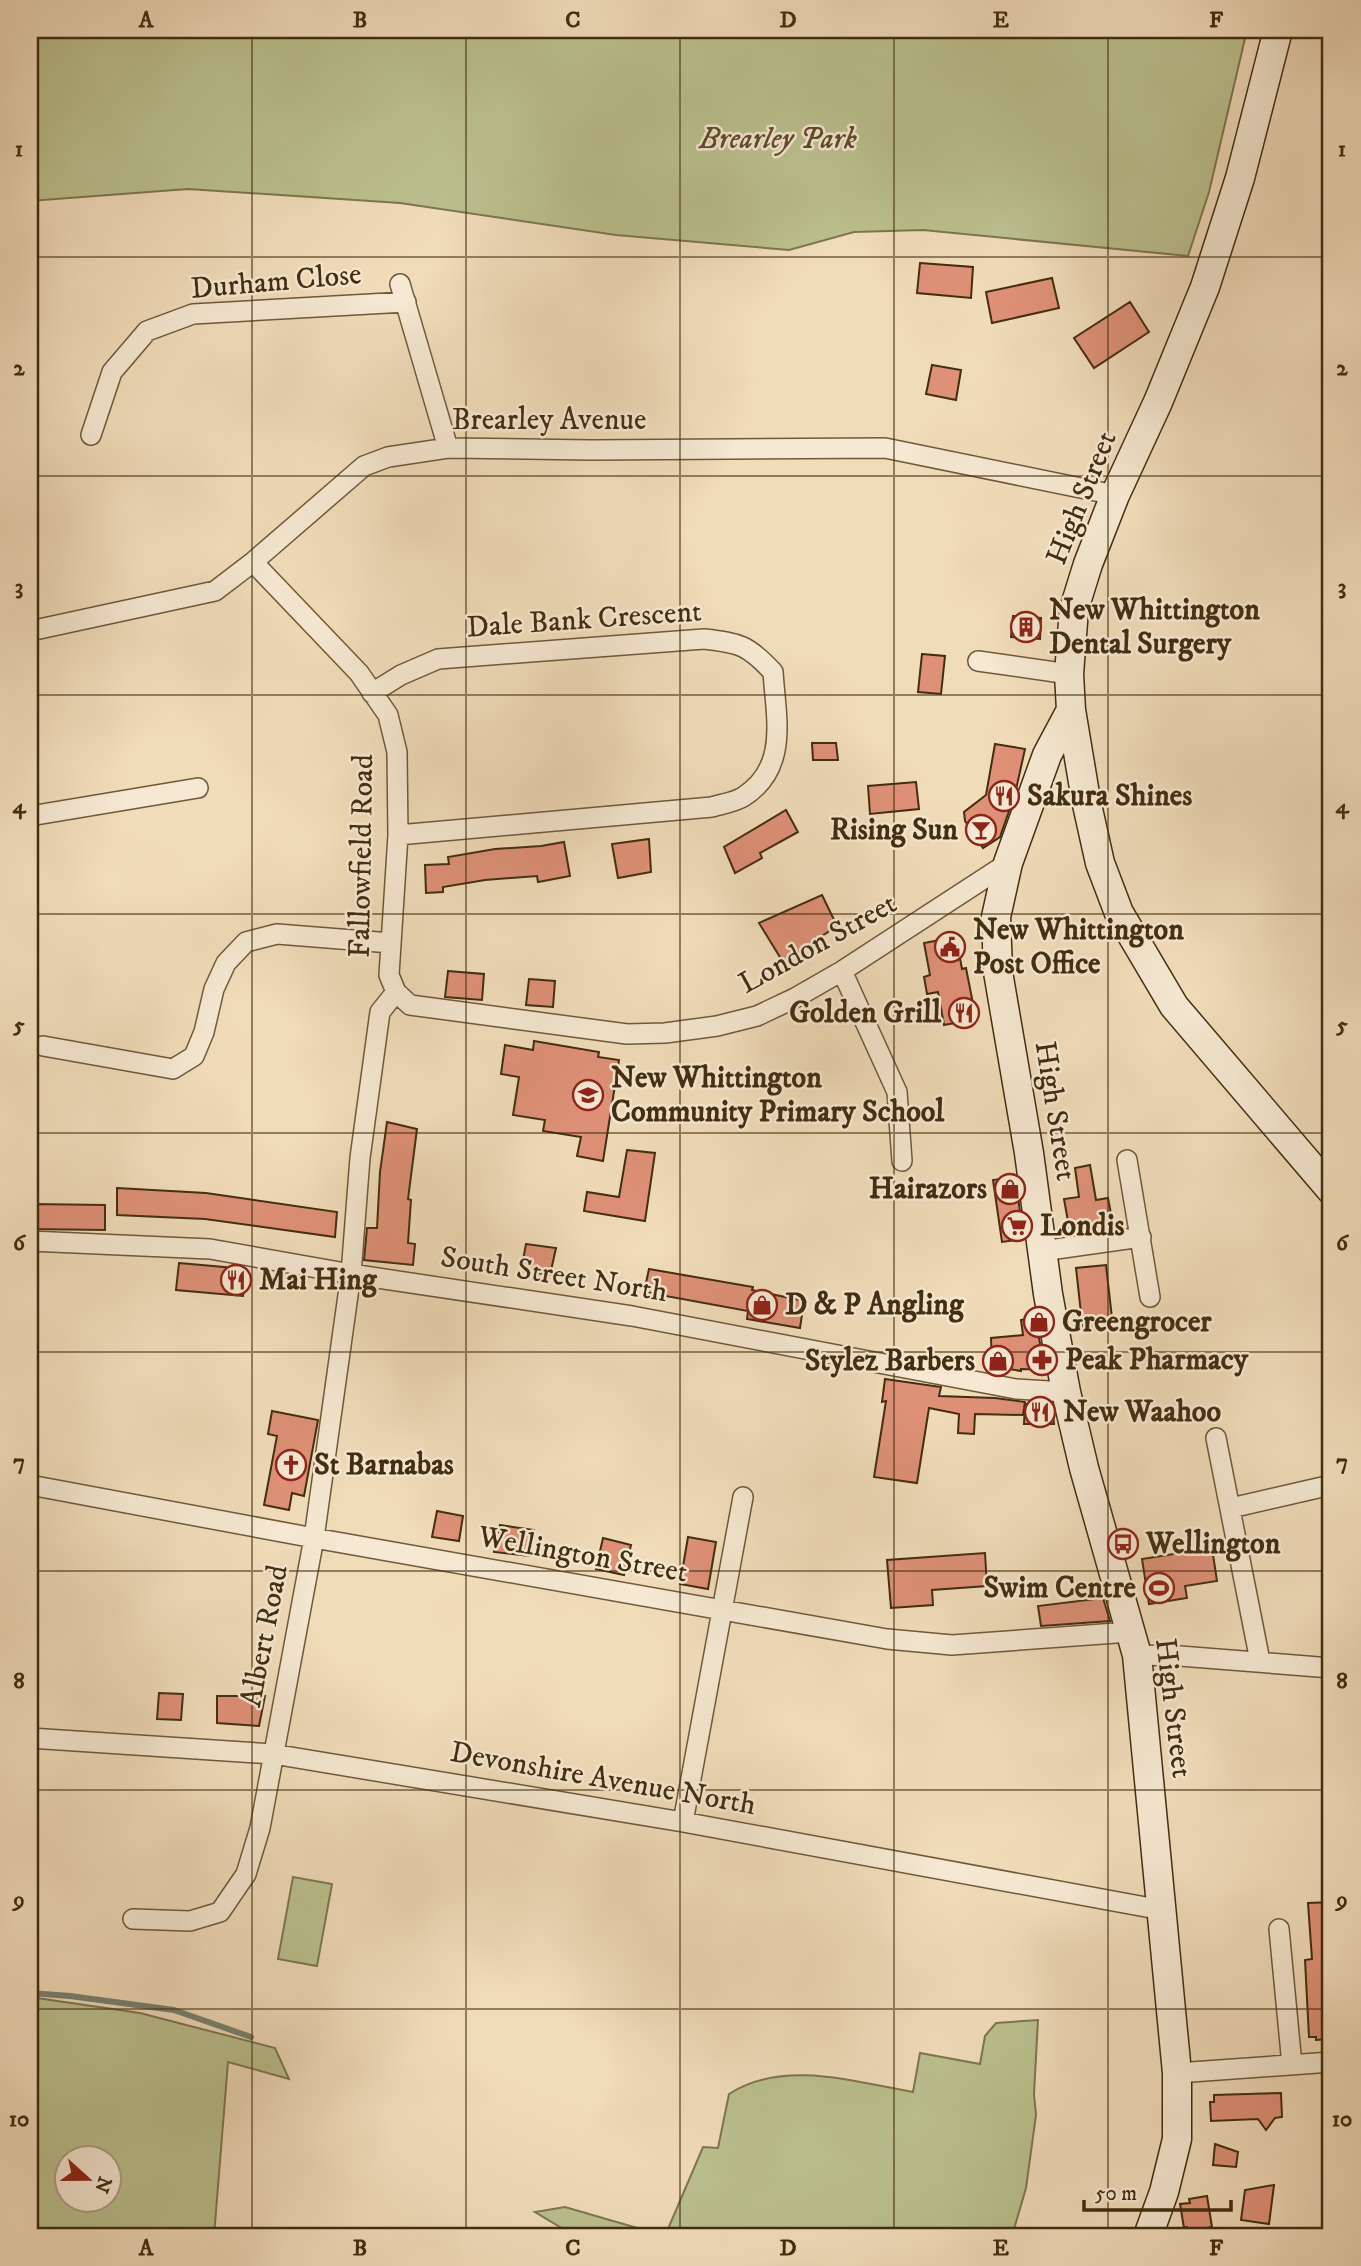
<svg xmlns="http://www.w3.org/2000/svg" width="1361" height="2266" viewBox="0 0 1361 2266" font-family="'IM FELL DW Pica',serif">
<style>
.green{fill:#bbc08f;stroke:#7e7650;stroke-width:2;fill-rule:evenodd}
.lines{fill:none;stroke-linecap:round;stroke-linejoin:round}
.stream{stroke:#778272;stroke-width:6}
.building{fill:#df9178;stroke:#422d10;stroke-width:2}
.street-casing{stroke:#6e593a;stroke-width:22}
.secondary-casing{stroke:#422d10;stroke-width:31}
.street{stroke:#f6e8d2;stroke-width:19}
.secondary{stroke:#f6e8d2;stroke-width:28}
.grid{fill:none;stroke:#422d10;stroke-width:2;stroke-opacity:0.55}
.labels{text-anchor:middle;dominant-baseline:central;stroke-width:5;stroke-linejoin:round;paint-order:stroke}
.park-label{font-size:30px;font-style:italic;fill:#5a4a29;stroke:#f6e8d2}
.street-label{font-size:30px;fill:#422d10;stroke:#f6e8d2}
.poi-label{font-size:30px;font-weight:bold;fill:#422d10;stroke:#f6e8d2;text-anchor:start}
.neatline{fill:none;stroke:#422d10;stroke-width:2.5}
.grid-label{font-size:23px;text-anchor:middle;font-weight:bold;fill:#422d10}
</style>
<rect width="100%" height="100%" fill="#f1dcba"/>
<filter id="stains"><feTurbulence type="fractalNoise" baseFrequency=".00286" numOctaves="4"/><feColorMatrix values="0 0 0 0 .2 0 0 0 0 .09 0 0 0 0 .02 0 0 0 .5 -.17"/></filter>
<radialGradient id="worn" r=".72"><stop offset=".6" stop-color="#630" stop-opacity="0"/><stop offset="1" stop-color="#630" stop-opacity=".3"/></radialGradient>
<path class="green" d="M30,30h1217l-38,162 -21,64 -265,-26 -69,2 -65,18 -173,-15 -216,-32 -212,-14 -158,12z
M293,1877l39,7 -15,82 -39,-7z
M30,1997l110,16 135,35 14,31 -61,-17 -14,174h-184zM66,2158h42v42h-42z
M1038,2020l-4,74 2,21 -10,73 -14,48h-437l-40,-24 30,-5 100,29 38,-89 15,1 11,-54c54,-35 126,-12 184,-2l7,-39 60,11 5,-28 11,-13z"/>
<g class="lines">
<path class="stream" d="M30,1993l40,3 104,14 77,27"/>
</g>
<path class="building" d="M920,263l53,4 -2,31 -54,-5z
M1052,278l7,30 -67,15 -6,-31z
M1130,302l19,30 -55,36 -20,-30z
M932,365l29,5 -5,30 -30,-6z
M1013,616l28,2 -1,21 -29,-2z
M922,654l23,2 -4,38 -23,-2z
M812,743h24l2,17h-25z
M995,744l30,5 -10,45 -15,43 -17,11 -18,-27 -1,-9 22,-17z
M916,782l3,27 -49,5 -2,-28z
M786,810l12,22 -38,21 2,5 -27,15 -11,-26z
M649,839l2,33 -33,6 -6,-34z
M564,842l6,34 -32,6 -1,-6 -52,4 -42,7v5l-17,1 -1,-28 24,-1 -1,-7 47,-8 46,-3z
M822,895l15,31 -54,36 -24,-39z
M956,937l6,32 4,-1 10,51 -32,6 -6,-33 -11,2 -3,-17 6,-2 -6,-32z
M448,971l36,3 -2,26 -37,-3z
M529,979l26,2 -2,26 -27,-2z
M534,1041l65,11 -1,5 21,3 -16,101 -26,-5 4,-19 -38,-6 2,-11 -32,-5 6,-38 -18,-3 4,-29 28,5z
M387,1122l30,7 -9,70 3,1 -3,43 7,1 -2,21 -49,-5 3,-32h10l3,-56z
M627,1150l28,3 -10,68 -61,-10 3,-19 32,5z
M1090,1165l6,35 12,-2 4,21 -43,8 -5,-28 15,-2 -4,-29z
M1015,1177l9,62 -22,3 -9,-62z
M117,1188l89,5 131,19 -2,25 -130,-18 -88,-4z
M30,1204l75,1v25l-75,-1z
M526,1244l30,4 -6,27 -29,-4z
M179,1263l67,6 -3,27 -67,-6z
M1106,1265l7,62 -30,4 -7,-63z
M649,1269l104,18 -1,3 52,11 -4,27 -53,-9 1,-8 -104,-19z
M1035,1317l10,53 -24,-1v2l-29,-5 -1,-28 32,-3 -2,-15z
M885,1379l56,8 -2,9 56,2 30,4 -2,13 -48,-1 -1,20 -16,-1 1,-19 -30,-6 -12,75 -43,-6 12,-76 -4,1z
M1025,1404h27l2,20h-30z
M272,1411l46,9 -14,76 -12,-3 -3,17 -25,-5 13,-69 -9,-2z
M437,1511l26,5 -4,25 -27,-4z
M500,1525l34,5 -5,26 -35,-4z
M688,1537l28,5 -8,47 -28,-5z
M603,1538l28,7 -7,30 -28,-6z
M1212,1548l5,33 -32,5 2,12 -38,6 -7,-45z
M985,1553l2,33 -55,4 1,15 -42,3 -4,-48z
M1103,1598l7,23 -69,5 -3,-20z
M159,1693l24,1 -2,26 -24,-1z
M217,1696h48l-6,30 -42,-3z
M1331,1902v137l-15,1v-3h-7l-4,-77 7,-1 -4,-56z
M1281,2093l1,24 -7,1 -9,12 -8,-11 -47,2 -1,-19h4v-7z
M1215,2144l23,8 -2,15 -23,-2z
M1274,2185l-5,39 -28,-4 4,-30z
M1207,2196l5,31 -24,4 -1,-4 -3,1 -4,-24 10,-1 -1,-4z"/>
<g class="lines">
<g class="street-casing">
<path id="street" d="M400,284l48,164
M91,435l21,-63 35,-41 46,-17 213,-12
M253,562l106,111 29,42 9,37 1,83 -9,140 7,17 14,13 217,29 38,-1 52,-7 40,-10 38,-18 47,-27 166,-108
M30,631l185,-40 38,-29 111,-96 24,-9 60,-9 144,2 293,-2 230,47
M978,661l91,13
M372,693l29,-18 37,-16 266,-20c36,4 44,6 69,33 3,46 16,96 -30,125 -8,5 -21,7 -31,10l-314,28
M30,816l168,-28
M842,971l55,121 5,69
M43,1046l130,23 21,-13 10,-24 10,-43 12,-26 20,-21 31,-8 114,9
M1127,1160l23,137
M30,1241l180,8 141,25 281,42 384,73 50,3
M1042,1251l99,-14
M1216,1438l44,223
M30,1485l284,53 573,101 65,6 178,-13
M1231,1508l100,-23
M1137,1655l43,1 151,12
M30,1738l243,16 410,68 479,88
M683,1822l60,-325
M133,1919l57,2 30,-9 26,-38 14,-46 54,-290 37,-264 9,-116 20,-146 16,-20
M1279,1929l13,136
M1177,2073l154,-11"/>
</g>
<g class="secondary-casing">
<path id="secondary" d="M1278,30l-38,148 -35,109 -47,115 -43,93 -27,69 -14,45 -5,65 2,36 15,90 14,63 19,50 55,93 157,184
M1071,710l-24,45 -39,108 -12,54 2,55 31,181 19,141 18,98 18,76 53,187 40,418v66l-13,53 -16,44"/>
</g>
<use href="#street" class="street"/>
<use href="#secondary" class="secondary"/>
</g>
<path class="grid" d="M252,30v2206M466,30v2206M680,30v2206M894,30v2206M1108,30v2206M30,257h1301M30,476h1301M30,695h1301M30,914h1301M30,1133h1301M30,1352h1301M30,1571h1301M30,1790h1301M30,2009h1301"/>
<defs>
<g id="building-ring" transform="scale(1.575)"><circle r="9.5" fill="#f6e8d2" stroke="#8f2418" stroke-width="1.5"/><path d="M-4-6H4V6H1V3H-1V6H-4ZM-2.5-4.3h1.7v1.8h-1.7ZM.8-4.3h1.7v1.8H.8ZM-2.5-1h1.7V.8h-1.7ZM.8-1h1.7V.8H.8Z" fill="#8f2418"/></g>
<g id="restaurant-ring" transform="scale(1.575)"><circle r="9.5" fill="#f6e8d2" stroke="#8f2418" stroke-width="1.5"/><path d="M-5-6h1v4h1v-4h1v4h1v-4h1v5L-1.5 .5V6h-2V.5L-5-1ZM5-6V6H3V1.5H1.5Q1.5-4 5-6Z" fill="#8f2418"/></g>
<g id="bar-ring" transform="scale(1.575)"><circle r="9.5" fill="#f6e8d2" stroke="#8f2418" stroke-width="1.5"/><path d="M-6-5H6L.8 .8V4.5H3.5V6h-7V4.5H-.8V.8Z" fill="#8f2418"/></g>
<g id="civic-ring" transform="scale(1.575)"><circle r="9.5" fill="#f6e8d2" stroke="#8f2418" stroke-width="1.5"/><path d="M-.6-6.5H3V-4.5H.6V-3L4-1V1h2V6H-6V1h2V-1L-.6-3ZM-1.2 2.5V6h2.4V2.5Z" fill="#8f2418"/></g>
<g id="school-ring" transform="scale(1.575)"><circle r="9.5" fill="#f6e8d2" stroke="#8f2418" stroke-width="1.5"/><path d="M0-5L7-2L0 1L-7-2ZM-4 1L0 2.5L4 1V4Q0 6-4 4Z" fill="#8f2418"/></g>
<g id="shop-ring" transform="scale(1.575)"><circle r="9.5" fill="#f6e8d2" stroke="#8f2418" stroke-width="1.5"/><path d="M-5-2.5h2.3a2.7 3.5 0 0 1 5.4 0H5L5.5 6h-11ZM-1.5-2.5h3a1.5 2.3 0 0 0-3 0Z" fill="#8f2418"/></g>
<g id="supermarket-ring" transform="scale(1.575)"><circle r="9.5" fill="#f6e8d2" stroke="#8f2418" stroke-width="1.5"/><path d="M-6-5.5h2.5l.6 2H6L4.5 2H-2.5L-4.4-4H-6ZM-1.5 3.2a1.3 1.3 0 1 0 .1 0ZM3 3.2a1.3 1.3 0 1 0 .1 0Z" fill="#8f2418"/></g>
<g id="pharmacy-ring" transform="scale(1.575)"><circle r="9.5" fill="#f6e8d2" stroke="#8f2418" stroke-width="1.5"/><path d="M-2-6h4v4h4v4h-4v4h-4v-4h-4v-4h4Z" fill="#8f2418"/></g>
<g id="church-ring" transform="scale(1.575)"><circle r="9.5" fill="#f6e8d2" stroke="#8f2418" stroke-width="1.5"/><path d="M-1.2-6h2.4v3.5h3.3v2.4h-3.3V6h-2.4V-.1h-3.3v-2.4h3.3Z" fill="#8f2418"/></g>
<g id="bus-ring" transform="scale(1.575)"><circle r="9.5" fill="#f6e8d2" stroke="#8f2418" stroke-width="1.5"/><path d="M-5-6H5V4H4V6H2V4H-2V6H-4V4H-5ZM-3.5-4V0h7V-4ZM-3.5 1.2v1.5H-2V1.2ZM2 1.2v1.5H3.5V1.2Z" fill="#8f2418"/></g>
<g id="stadium-ring" transform="scale(1.575)"><circle r="9.5" fill="#f6e8d2" stroke="#8f2418" stroke-width="1.5"/><path d="M0-5a6.5 5 0 1 0 0 10a6.5 5 0 1 0 0-10ZM-3.5-1.8h7v3.6h-7Z" fill="#8f2418"/></g>
</defs>
<g fill-rule="evenodd">
<use href="#building-ring" x="1026" y="627"/>
<use href="#restaurant-ring" x="1004" y="796"/>
<use href="#bar-ring" x="981" y="830"/>
<use href="#civic-ring" x="950" y="947"/>
<use href="#restaurant-ring" x="964" y="1013"/>
<use href="#school-ring" x="588" y="1095"/>
<use href="#shop-ring" x="1010" y="1189"/>
<use href="#supermarket-ring" x="1017" y="1226"/>
<use href="#restaurant-ring" x="236" y="1280"/>
<use href="#shop-ring" x="762" y="1305"/>
<use href="#shop-ring" x="1039" y="1322"/>
<use href="#pharmacy-ring" x="1042" y="1360"/>
<use href="#shop-ring" x="998" y="1361"/>
<use href="#restaurant-ring" x="1040" y="1412"/>
<use href="#church-ring" x="291" y="1465"/>
<use href="#bus-ring" x="1123" y="1544"/>
<use href="#stadium-ring" x="1159" y="1588"/>
</g>
<g class="labels">
<g class="park-label">
<text x="778" y="139">Brearley Park</text>
</g>
<g class="street-label">
<text transform="translate(276 282) rotate(-5)">Durham Close</text>
<text x="549" y="420">Brearley Avenue</text>
<text transform="translate(1082 498) rotate(-68)">High Street</text>
<text transform="translate(584 620) rotate(-4)">Dale Bank Crescent</text>
<text transform="translate(362 856) rotate(-89)">Fallowfield Road</text>
<text transform="translate(818 944) rotate(-29)">London Street</text>
<text transform="translate(1055 1111) rotate(81)">High Street</text>
<text transform="translate(554 1275) rotate(9)">South Street North</text>
<text transform="translate(583 1555) rotate(10)">Wellington Street</text>
<text transform="translate(265 1636) rotate(-79)">Albert Road</text>
<text transform="translate(1173 1708) rotate(83)">High Street</text>
<text transform="translate(603 1779) rotate(10)">Devonshire Avenue North</text>
</g>
<g class="poi-label">
<text x="1049" y="610">New Whittington<tspan x="1049" dy="34">Dental Surgery</tspan></text>
<text x="1027" y="796">Sakura Shines</text>
<text x="958" y="830" text-anchor="end">Rising Sun</text>
<text x="973" y="930">New Whittington<tspan x="973" dy="34">Post Office</tspan></text>
<text x="941" y="1013" text-anchor="end">Golden Grill</text>
<text x="611" y="1078">New Whittington<tspan x="611" dy="34">Community Primary School</tspan></text>
<text x="987" y="1189" text-anchor="end">Hairazors</text>
<text x="1040" y="1226">Londis</text>
<text x="259" y="1280">Mai Hing</text>
<text x="785" y="1305">D &amp; P Angling</text>
<text x="1062" y="1322">Greengrocer</text>
<text x="1065" y="1360">Peak Pharmacy</text>
<text x="975" y="1361" text-anchor="end">Stylez Barbers</text>
<text x="1063" y="1412">New Waahoo</text>
<text x="314" y="1465">St Barnabas</text>
<text x="1146" y="1544">Wellington</text>
<text x="1136" y="1588" text-anchor="end">Swim Centre</text>
</g>
</g>
<rect width="1361" height="2266" fill="none" stroke="#f1dcba" stroke-width="77"/>
<g transform="translate(88 2179) rotate(111)"><circle r="33" fill="#f6e8d2" stroke="#ae9d84" stroke-width="2"/>
<path d="M0-5L12 26L0 18L-12 26Z" fill="#8f2418"/>
<text y="-10" font-size="19" font-weight="bold" text-anchor="middle" fill="#422d10">N</text>
</g>
<path d="M1084 2200v10h147v-10" fill="none" stroke="#422d10" stroke-width="3.5"/>
<text x="1095" y="2200" font-size="21" fill="#422d10" stroke="#f6e8d2" stroke-width="5" paint-order="stroke">50 m</text>
<rect x="38" y="38" width="1284" height="2190" class="neatline"/>
<g class="grid-label">
<text x="146" y="27">A</text>
<text x="360" y="27">B</text>
<text x="573" y="27">C</text>
<text x="788" y="27">D</text>
<text x="1001" y="27">E</text>
<text x="1216" y="27">F</text>
<text x="19" y="156">1</text>
<text x="1342" y="156">1</text>
<text x="19" y="375">2</text>
<text x="1342" y="375">2</text>
<text x="19" y="594">3</text>
<text x="1342" y="594">3</text>
<text x="19" y="813">4</text>
<text x="1342" y="813">4</text>
<text x="19" y="1032">5</text>
<text x="1342" y="1032">5</text>
<text x="19" y="1250">6</text>
<text x="1342" y="1250">6</text>
<text x="19" y="1469">7</text>
<text x="1342" y="1469">7</text>
<text x="19" y="1688">8</text>
<text x="1342" y="1688">8</text>
<text x="19" y="1907">9</text>
<text x="1342" y="1907">9</text>
<text x="19" y="2126">10</text>
<text x="1342" y="2126">10</text>
<text x="146" y="2255">A</text>
<text x="360" y="2255">B</text>
<text x="573" y="2255">C</text>
<text x="788" y="2255">D</text>
<text x="1001" y="2255">E</text>
<text x="1216" y="2255">F</text>
</g>
<rect width="100%" height="100%" filter="url(#stains)"/>
<rect width="100%" height="100%" fill="url(#worn)"/>
</svg>
